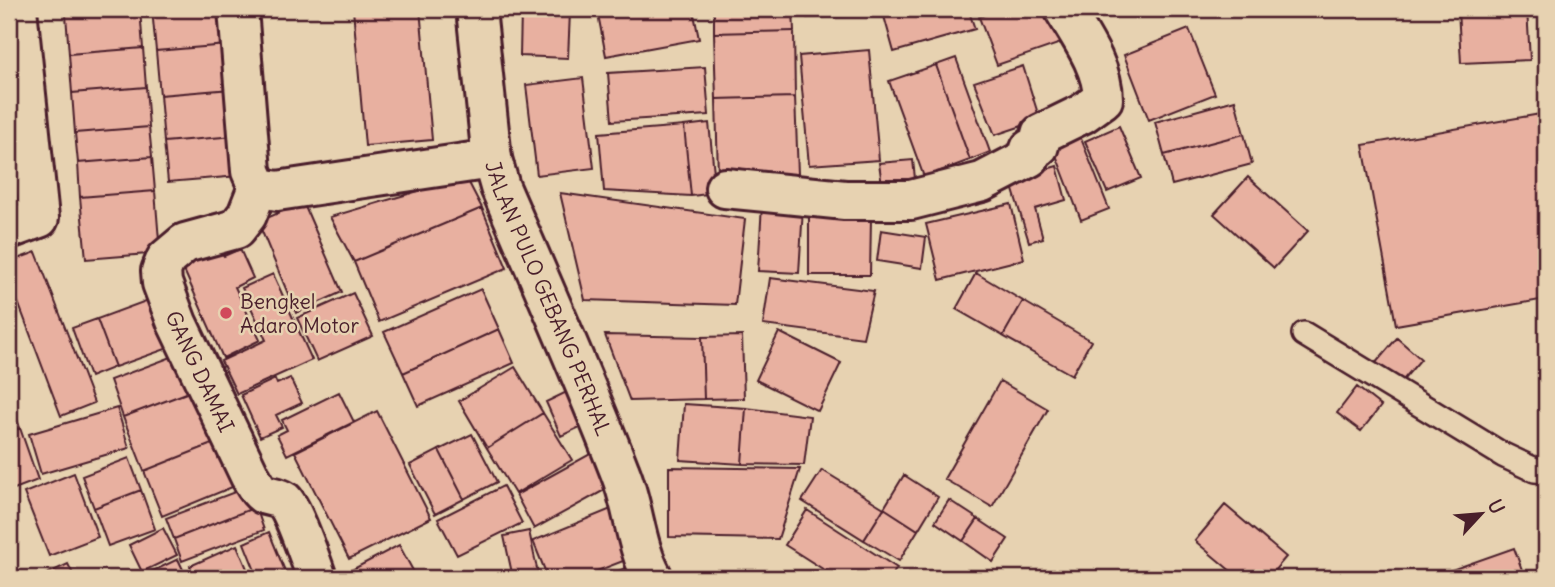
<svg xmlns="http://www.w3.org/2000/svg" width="1555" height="587" viewBox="0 0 1555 587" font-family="Delius,sans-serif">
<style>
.building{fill:#e8b0a0;stroke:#4a1f2b;stroke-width:2}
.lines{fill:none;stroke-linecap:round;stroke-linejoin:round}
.service-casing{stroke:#4a1f2b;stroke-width:28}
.minor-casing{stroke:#4a1f2b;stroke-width:44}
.service{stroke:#e7d2b1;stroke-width:23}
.minor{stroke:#e7d2b1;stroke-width:38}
.poi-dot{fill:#d1495b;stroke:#e7d2b1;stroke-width:2.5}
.labels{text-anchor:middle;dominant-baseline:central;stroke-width:5;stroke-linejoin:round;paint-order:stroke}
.street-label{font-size:21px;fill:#4a1f2b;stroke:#e7d2b1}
.poi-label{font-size:21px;fill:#4a1f2b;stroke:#e7d2b1;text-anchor:start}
</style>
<rect width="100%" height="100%" fill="#e7d2b1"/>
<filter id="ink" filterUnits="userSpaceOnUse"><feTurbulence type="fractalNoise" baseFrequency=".0143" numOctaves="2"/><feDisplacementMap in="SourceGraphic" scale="14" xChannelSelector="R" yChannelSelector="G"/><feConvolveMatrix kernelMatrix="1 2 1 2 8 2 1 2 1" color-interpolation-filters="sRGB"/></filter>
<g filter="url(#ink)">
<path class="building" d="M65,9h75l-74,6z
M140,9l3,39 -74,6 -3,-39z
M152,9h72l3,36 -71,6z
M353,9h67l12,131 -67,6z
M597,9h96l6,30 -93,17z
M714,9h79l1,22 -80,2z
M806,9h62l1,6 -62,3z
M882,9h86l7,20 -81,23z
M1000,9h47l14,34 -64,22 -18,-48z
M1458,9h69l3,51 -69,3z
M521,11l49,1 -2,46 -48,-2z
M1189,29l26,65 -66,26 -25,-65z
M794,31l1,66 -79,2 -2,-66z
M227,45l4,44 -71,6 -4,-44z
M143,48l3,39 -74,6 -3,-39z
M869,50l10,110 -70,5 -10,-109z
M956,58l34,94 -20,8 -34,-95z
M936,65l34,95 -46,17 -35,-96z
M1023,66l17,54 -45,15 -21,-53z
M705,67l4,48 -97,6 -4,-48z
M583,78l11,90 -57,7 -11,-90z
M146,87l3,40 -74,6 -3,-40z
M231,89l4,47 -71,6 -4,-47z
M795,97l3,77 -80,2 -2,-77z
M1235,100l9,34 -80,21 -9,-33z
M1546,113v186l-150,26 -33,-180z
M709,123l7,70 -25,3 -7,-70z
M684,126l7,70 -87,-5 -5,-58z
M1119,126l22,52 -34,14 -22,-51z
M149,127l3,30 -74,6 -3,-30z
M1078,131l31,78 -28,11 -30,-78z
M1244,134l8,30 -80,21 -8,-30z
M235,136l4,40 -71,6 -4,-40z
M152,157l3,34 -75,6 -2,-34z
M913,160l3,28 -33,4 -4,-29z
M1057,166l9,34 -31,9 8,29 -14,4 -19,-62z
M466,177l16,31 -128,54 -24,-45z
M1248,177l60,54 -34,37 -60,-54z
M155,191l5,62 -74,6 -6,-62z
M560,193l185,26 -10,86 -150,-5z
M303,202l39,90 -46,21 -38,-91z
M1011,204l13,55 -84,21 -14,-56z
M762,205l41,3 -4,65 -41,-2z
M482,208l25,60 -128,54 -25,-60z
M809,217l62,1 -1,57h-61z
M881,230l45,7 -4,31 -45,-7z
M215,244l9,12 16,-7 13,29 -18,9 25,53 -37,18 -44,-99z
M36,252l58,151 -33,13 -52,-138v-16z
M976,273l47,28 -20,35 -47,-27z
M273,274l39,86 -75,34 -16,-33 45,-21 -24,-52z
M770,278l104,13 -11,47 -100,-13z
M481,289l18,40 -96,44 -19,-41z
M353,293l20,43 -56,25 -20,-43z
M162,295l18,49 -65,23 -18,-48z
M1023,301l68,40 -19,34 -69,-39z
M97,319l18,48 -25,10 -18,-49z
M499,329l15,34 -96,43 -15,-33z
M779,332l62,31 -23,48 -62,-31z
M605,335l97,2 2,62 -74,2z
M742,336l2,62 -40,1 -2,-62z
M1397,338l24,21 -23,27 -24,-21z
M182,353l15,36 -74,28 -13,-37z
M515,367l28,46 -56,35 -28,-47z
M290,378l12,25 -26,12 6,12 -22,10 -19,-42 34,-16 2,5z
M1000,381l48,28 -56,98 -48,-28z
M579,386l16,34 -34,16 -15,-34z
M1357,387l24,19 -20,25 -24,-18z
M197,389l25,51 -78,31 -21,-54z
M339,392l15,30 -67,33 -10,-20 10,-5 -5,-10z
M9,398l11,30 -11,4z
M684,404l62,4 -4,56 -62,-4z
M117,408l12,40 -88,26 -12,-40z
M746,408l64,8 -6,49 -62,-1z
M377,411l54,107 -82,41 -54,-107z
M543,413l29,47 -57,34 -28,-46z
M20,428l18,52 -29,11v-59z
M472,434l25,48 -33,17 -25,-49z
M222,440l20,43 -80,33 -18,-45z
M601,448l18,34 -85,47 -18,-34z
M439,450l25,49 -29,15 -25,-49z
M129,458l12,32 -47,18 -12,-32z
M669,467l131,2 -22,70 -109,-2z
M822,470l62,38 -20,32 -62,-39z
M74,473l24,64 -49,19 -25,-63z
M904,475l34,22 -20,33 -34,-22z
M503,486l19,37 -65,32 -19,-36z
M248,487l8,20 -82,32 -8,-21z
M141,490l14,39 -47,17 -14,-38z
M949,500l29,19 -15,22 -28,-19z
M1225,505l61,52 -18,21h-29l-44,-37z
M256,507l8,23 -82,31 -8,-22z
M884,508l34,22 -19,31 -35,-21z
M611,509l20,49 -52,20h-31l-15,-37z
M807,510l90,58 -7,10h-53l-52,-33z
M978,519l30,20 -15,23 -30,-21z
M163,528l14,27 -35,17 -13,-27z
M529,531l10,47h-26l-9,-42z
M269,532l16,39 -17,7h-10l-14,-35z
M237,545l14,33h-56l-5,-12z
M399,545l18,33h-71l-2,-4z
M1514,548l11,30h-87l-1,-3z
M178,559l9,19h-33l-3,-6z
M68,564l7,14h-37z
M628,567l4,11h-31z"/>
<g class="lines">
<g class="service-casing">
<path id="service" d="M1304,334l199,121 32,15 11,1"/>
</g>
<g class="minor-casing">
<g id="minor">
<path d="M238,9l13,162 7,16 19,4 215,-32"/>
<path id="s1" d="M476,9l16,150 8,28c41,95 83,189 120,285 14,34 15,74 33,106"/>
<path id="s2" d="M258,187l-11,28 -11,14 -51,14 -19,16 -5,12 1,12 15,40 73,153c3,5 7,14 13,18 7,3 14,2 21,7 9,8 28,63 33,77"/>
<path d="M725,188l120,12h66l71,-18 48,-25 1,-4 -1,-4 9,-3 2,-12 41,-20 21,-15c0,-32 -23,-63 -39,-90"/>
<path d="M9,229l30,-11 -22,-209"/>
</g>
</g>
<use href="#service" class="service"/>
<use href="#minor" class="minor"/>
</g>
</g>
<circle class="poi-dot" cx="226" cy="313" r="7"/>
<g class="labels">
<g class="street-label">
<text stroke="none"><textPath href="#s1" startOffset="301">JALAN PULO GEBANG PERHAL</textPath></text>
<text stroke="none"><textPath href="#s2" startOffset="247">GANG DAMAI</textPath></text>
</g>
<g class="poi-label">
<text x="240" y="301">Bengkel<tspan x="240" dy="24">Adaro Motor</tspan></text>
</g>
</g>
<rect width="1555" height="587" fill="none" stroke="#e7d2b1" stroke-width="35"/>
<rect x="18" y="18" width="1520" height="552" fill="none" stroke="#4a1f2b" stroke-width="2.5" filter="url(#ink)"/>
<g transform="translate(1481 514) rotate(64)" stroke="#e7d2b1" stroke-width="5" paint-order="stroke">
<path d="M0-5L12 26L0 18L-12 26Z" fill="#4a1f2b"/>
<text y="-10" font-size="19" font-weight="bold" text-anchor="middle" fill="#4a1f2b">U</text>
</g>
</svg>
